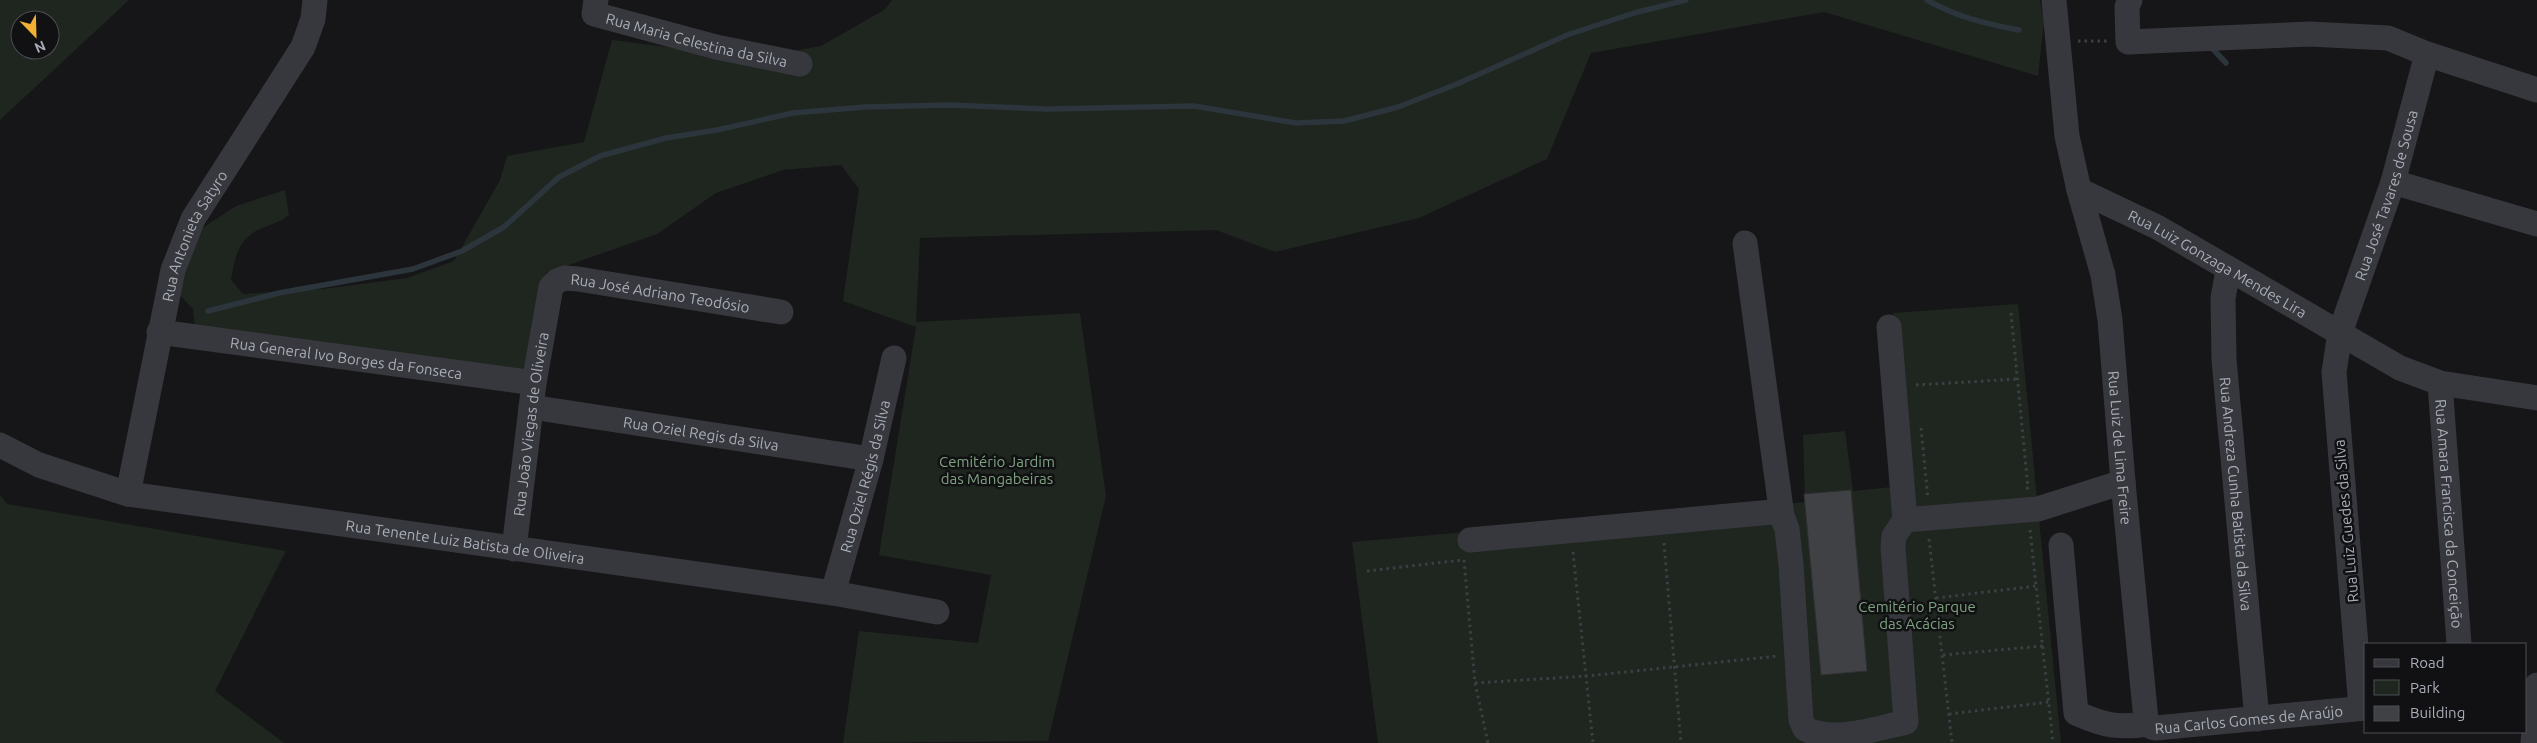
<svg xmlns="http://www.w3.org/2000/svg" width="2537" height="743" viewBox="0 0 2537 743" font-family="Ubuntu,sans-serif">
<style>
.green{fill:#1e261f;fill-rule:evenodd}
.lines{fill:none;stroke-linecap:round;stroke-linejoin:round}
.stream{stroke:#2c353c;stroke-width:5.5}
.building{fill:#404145;stroke:#303034}
.path{stroke:#3d3f44;stroke-width:3;stroke-dasharray:2.5 4;stroke-linecap:butt}
.minor{stroke:#37383d;stroke-width:25}
.labels{text-anchor:middle;dominant-baseline:central;stroke-width:5;stroke-linejoin:round;paint-order:stroke}
.street-label{font-size:15px;fill:#a8adb8;stroke:#111113}
.park-label{font-size:15px;fill:#7fa381;stroke:#111113}
</style>
<rect width="100%" height="100%" fill="#161618"/>
<path class="green" d="M0,0h129l-129,120zM20,20h30v30h-30z
M892,0h1148l4,21 -6,55 -214,-64 -233,41 -44,106 -128,59 -144,34 -59,-22 -296,8 -4,84 164,-9 26,183 -58,245 -205,2 16,-112 119,12 13,-68 -112,-20 37,-228 -73,-26 16,-112 -18,-24 -58,5 -67,23 -59,41 -111,39 -11,100 -340,-45 -2,-19 -20,-21 17,-52 46,-30 49,-16 4,25c-11,9 -23,10 -35,17 -17,11 -20,30 -23,48l12,14 80,-5 84,-11 47,-17 46,-81 7,-24 77,-14 28,-102 142,18 67,-12 63,-36z
M2018,304l43,439h-683l-26,-201 453,-40 -2,-67 42,-4 8,60 49,-5 -9,-173z
M0,495l7,9 279,47 -71,140 69,52h-284z"/>
<g class="lines">
<path class="stream" d="M1927,0c30,17 59,24 92,30
M2211,47l15,16
M208,311l71,-18 134,-24 49,-18 42,-24 55,-50 41,-21 66,-18 51,-8 76,-17 72,-6 84,-2 98,4 147,-3 102,17 48,-2 54,-14 59,-23 110,-49 67,-22 52,-13"/>
</g>
<path class="building" d="M1851,490l16,181 -46,4 -17,-181z"/>
<g class="lines">
<path class="path" d="M2078,41h29
M2011,313l17,175h-2
M1916,385l101,-6
M1921,428l7,71
M2030,530l23,213
M1929,539l23,204
M1664,543l17,200
M1573,552l20,191
M1464,560l11,123 13,60
M1367,571l96,-11
M1936,598l100,-12
M1943,655l100,-9
M1475,683l112,-7 191,-20
M1949,714l100,-12"/>
<g class="minor">
<path id="s1" d="M596,0l-2,14 122,33 84,17"/>
<path id="s2" d="M2054,0l13,136 12,54 78,37 243,141 40,15 97,15"/>
<path d="M2130,0l-3,7 1,35 182,-8 78,4 39,16 110,36"/>
<path d="M2393,182l144,42"/>
<path id="s3" d="M2079,190l24,85 7,45 13,162 23,238 6,7 4,1 210,-20"/>
<path d="M1745,243l37,273"/>
<path id="s4" d="M2228,270l-5,28 1,62 33,359"/>
<path d="M1889,327l16,193"/>
<path id="s5" d="M159,332l375,51"/>
<path id="s6" d="M2440,383l19,261"/>
<path id="s7" d="M531,407l340,52"/>
<path id="s8" d="M0,445l39,20 89,29 705,99 104,19"/>
<path id="s9" d="M128,494l45,-224 20,-51 110,-172 10,-28 2,-19"/>
<path d="M1470,540l302,-28 10,4 5,13 4,36 10,155 4,9c30,14 70,0 101,-7l-13,-175 1,-11 11,-16 133,-11 85,-27"/>
<path d="M2061,545l15,168c29,13 42,15 73,11"/>
<path id="s10" d="M514,549l20,-166 17,-96 6,-6 8,-3 13,1 203,33"/>
<path id="s11" d="M833,593l38,-134 23,-101"/>
<path id="s12" d="M2361,708l-27,-336 6,-39 53,-151 34,-128"/>
<path d="M2533,743l4,-58"/>
</g>
</g>
<g class="labels">
<g class="street-label">
<text stroke="none"><textPath href="#s1" startOffset="120">Rua Maria Celestina da Silva</textPath></text>
<text stroke="none"><textPath href="#s12" startOffset="522">Rua José Tavares de Sousa</textPath></text>
<text stroke="none"><textPath href="#s9" startOffset="268">Rua Antonieta Satyro</textPath></text>
<text stroke="none"><textPath href="#s2" startOffset="349">Rua Luiz Gonzaga Mendes Lira</textPath></text>
<text stroke="none"><textPath href="#s10" startOffset="378">Rua José Adriano Teodósio</textPath></text>
<text stroke="none"><textPath href="#s5" startOffset="189">Rua General Ivo Borges da Fonseca</textPath></text>
<text stroke="none"><textPath href="#s10" startOffset="126">Rua João Viegas de Oliveira</textPath></text>
<text stroke="none"><textPath href="#s7" startOffset="172">Rua Oziel Regis da Silva</textPath></text>
<text stroke="none"><textPath href="#s3" startOffset="262">Rua Luiz de Lima Freire</textPath></text>
<text stroke="none"><textPath href="#s11" startOffset="121">Rua Oziel Régis da Silva</textPath></text>
<text stroke="none"><textPath href="#s4" startOffset="225">Rua Andreza Cunha Batista da Silva</textPath></text>
<text stroke="none"><textPath href="#s6" startOffset="131">Rua Amara Francisca da Conceição</textPath></text>
<text transform="translate(2346 521) rotate(-95)">Rua Luiz Guedes da Silva</text>
<text stroke="none"><textPath href="#s8" startOffset="478">Rua Tenente Luiz Batista de Oliveira</textPath></text>
<text stroke="none"><textPath href="#s3" startOffset="642">Rua Carlos Gomes de Araújo</textPath></text>
</g>
<g class="park-label">
<text x="997" y="461">Cemitério Jardim<tspan x="997" dy="17">das Mangabeiras</tspan></text>
<text x="1917" y="606">Cemitério Parque<tspan x="1917" dy="17">das Acácias</tspan></text>
</g>
</g>
<rect x="2364" y="643" width="162" height="90" fill="#111113" stroke="#4d4f55"/>
<rect x="2374" y="659" width="25" height="8" fill="#37383d" stroke="#4d4f55"/>
<text x="2410" y="668" font-size="15" fill="#a8adb8">Road</text>
<rect x="2374" y="680" width="25" height="15" fill="#1e261f" stroke="#4d4f55"/>
<text x="2410" y="693" font-size="15" fill="#a8adb8">Park</text>
<rect x="2374" y="706" width="25" height="15" fill="#404145" stroke="#4d4f55"/>
<text x="2410" y="718" font-size="15" fill="#a8adb8">Building</text>
<g transform="translate(35 35) rotate(157)"><circle r="24" fill="#111113" stroke="#4d4f55"/>
<path d="M0-4L9 19L0 12L-9 19Z" fill="#f2b134"/>
<text y="-8" font-size="14" font-weight="bold" text-anchor="middle" fill="#a8adb8">N</text>
</g>
</svg>
